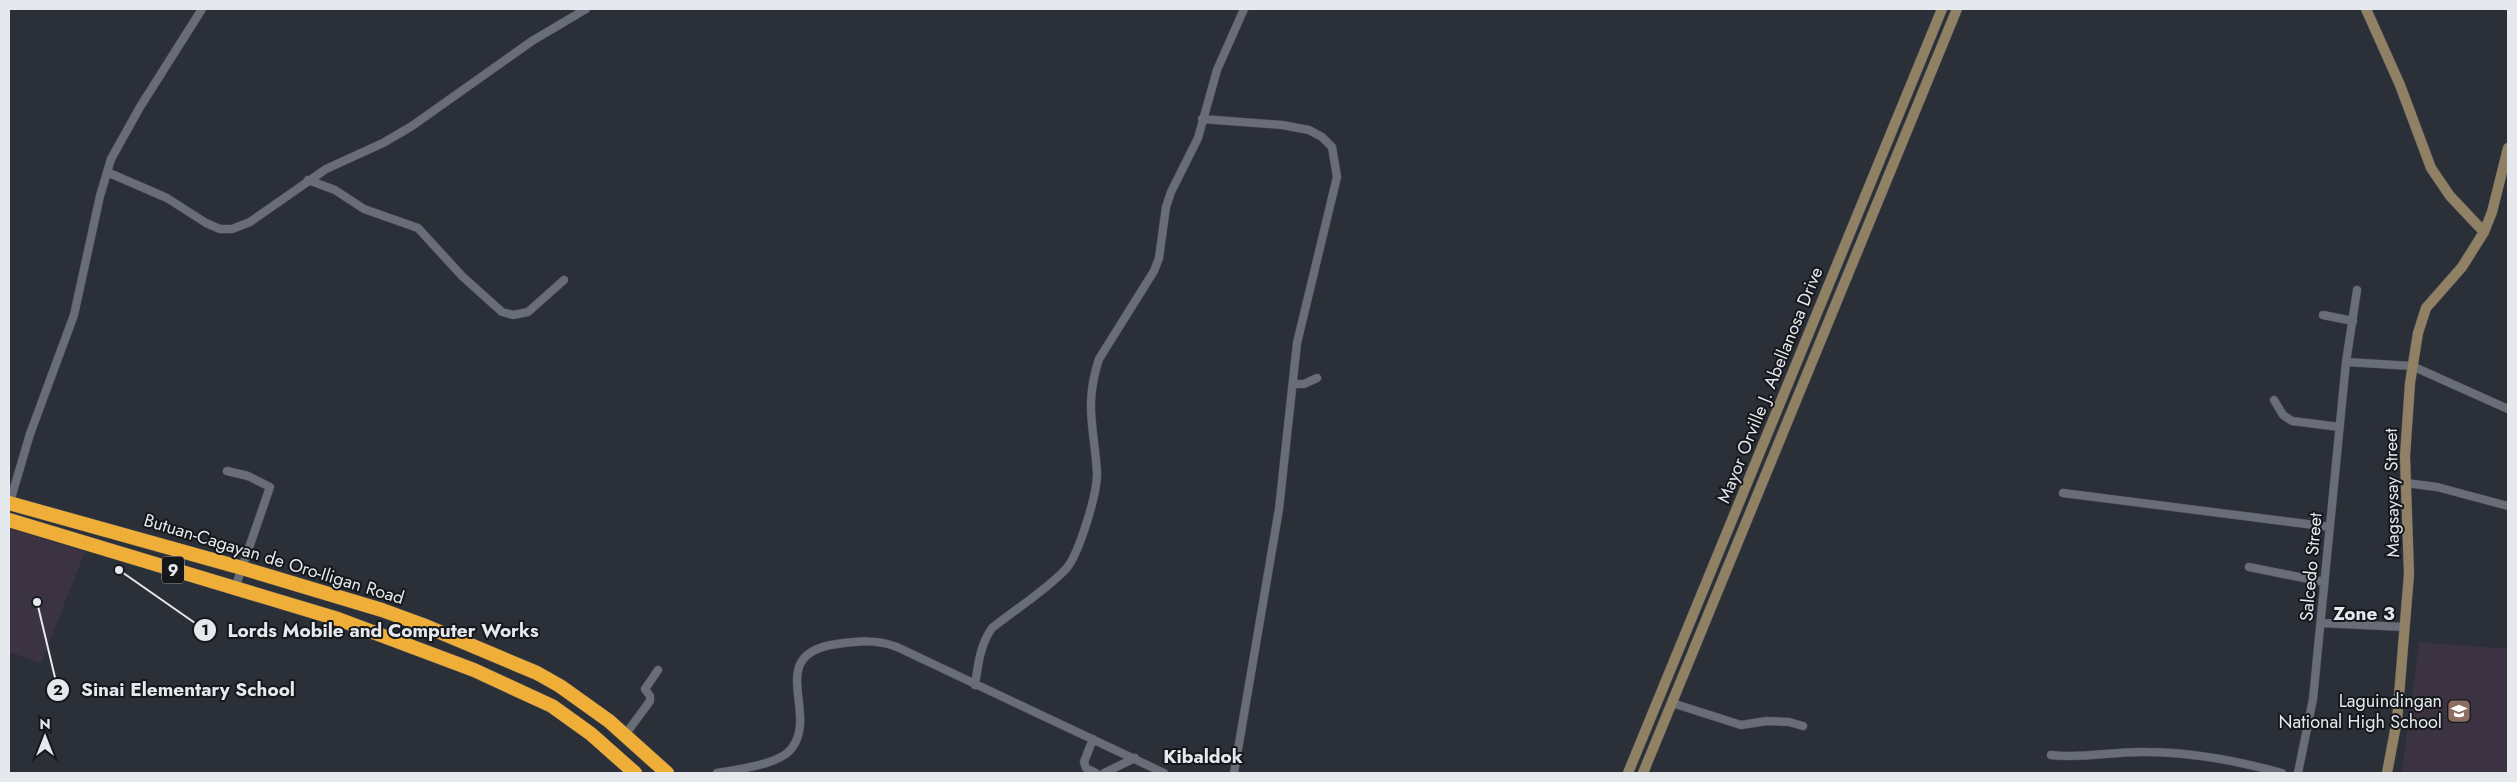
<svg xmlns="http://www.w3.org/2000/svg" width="2517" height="782" viewBox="0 0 2517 782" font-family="Jost,sans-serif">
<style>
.education{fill:#3b3242}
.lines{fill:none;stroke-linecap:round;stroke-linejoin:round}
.street-casing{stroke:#4a4d55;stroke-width:9}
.secondary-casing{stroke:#4a4d55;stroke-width:11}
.highway-casing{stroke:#4a4d55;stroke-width:15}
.street{stroke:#686d77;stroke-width:8}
.secondary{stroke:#908064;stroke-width:10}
.highway{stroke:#eeae37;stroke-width:14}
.labels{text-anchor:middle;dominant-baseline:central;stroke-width:4;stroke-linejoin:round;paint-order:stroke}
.shield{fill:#15171b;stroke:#a7a9ae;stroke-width:1}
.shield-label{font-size:16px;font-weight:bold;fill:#e5e8ed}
.street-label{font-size:18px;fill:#e5e8ed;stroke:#15171b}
.poi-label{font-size:18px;fill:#e5e8ed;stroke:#15171b;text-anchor:end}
.neighbourhood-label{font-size:19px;font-weight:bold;fill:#e5e8ed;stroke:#15171b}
.leader{fill:none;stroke:#e5e8ed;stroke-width:2}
.callout-dot{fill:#e5e8ed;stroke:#15171b;stroke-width:2}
.mark-label{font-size:15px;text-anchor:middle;font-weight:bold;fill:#111}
.callout-label{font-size:19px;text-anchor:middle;font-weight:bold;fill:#e5e8ed;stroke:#15171b;stroke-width:4;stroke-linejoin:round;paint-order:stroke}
</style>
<rect width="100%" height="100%" fill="#2b2f38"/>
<path class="education" d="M9,528l76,24 -44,111 -32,-11z
M2419,642l89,7v124h-106z"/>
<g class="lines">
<g class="street-casing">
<path id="street" d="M1202,119l80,6 27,5 13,7 10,10 5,30 -40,166 -18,166 -45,264
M107,172l60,26 39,25 14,6h12l18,-7 76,-53 57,-26 29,-17 120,-85 54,-32
M308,180l27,10 29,19 54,19 44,48 40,36 11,3 15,-3 36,-32
M2323,315l30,6
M2346,362l66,4 96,43
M1293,384h11l13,-6
M2274,400l9,15 9,6 48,6
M227,471l21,5 22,11 -35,101
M2406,483l31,4 71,19
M2063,493l267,34
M9,505l21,-71 44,-119 26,-119 11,-37 29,-52 62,-98
M2249,567l75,15
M2321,623l83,4
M975,685c3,-20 5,-40 17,-57 24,-19 53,-37 74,-59 13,-15 32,-77 31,-97 -3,-45 -13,-67 2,-113l55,-88 5,-13 7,-51 5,-15 27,-54 19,-68 27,-61
M1672,703l69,22 26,-4 22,1 14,4
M625,735l25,-34v-5l-5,-7 13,-19
M1093,739l-9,23 2,6 10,5
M2051,755c32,4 63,-4 95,-3 45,0 92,9 136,21
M717,773c20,-4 63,-8 75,-25 27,-36 -28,-94 45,-104 22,-3 39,-5 60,3l267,126
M1104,773l31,-15
M2298,773l15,-74 33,-337 11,-72"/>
</g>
<g class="secondary-casing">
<path id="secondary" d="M2366,9l34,76 31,83 19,28 34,36
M1628,773l314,-764
M1643,773l314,-764
M2387,773l10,-53 12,-146 -4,-118 5,-73 8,-50 8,-25 36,-41 22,-35 8,-20 16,-64"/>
</g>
<g class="highway-casing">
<path id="highway" d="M9,503l233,65 140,42 41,15 114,48 23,13 49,35 58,52
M9,520l329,99 136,51 78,36 39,28 44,39"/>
</g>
<use href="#street" class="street"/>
<use href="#secondary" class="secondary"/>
<use href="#highway" class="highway"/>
</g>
<defs>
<g id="school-square" transform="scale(1.25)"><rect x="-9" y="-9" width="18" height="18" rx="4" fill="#8d6e63" stroke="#15171b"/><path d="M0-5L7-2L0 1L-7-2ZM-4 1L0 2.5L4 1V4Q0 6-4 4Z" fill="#fff"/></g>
</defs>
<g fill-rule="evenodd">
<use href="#school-square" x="2459" y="711"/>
</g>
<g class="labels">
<rect class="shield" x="162" y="556.5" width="22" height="27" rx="4"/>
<g class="shield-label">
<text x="173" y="570">9</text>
</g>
<g class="street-label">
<text transform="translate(1770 385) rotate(-68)">Mayor Orville J. Abellanosa Drive</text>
<text transform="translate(2392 493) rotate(-91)">Magsaysay Street</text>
<text transform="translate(274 559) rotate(17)">Butuan-Cagayan de Oro-Iligan Road</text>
<text transform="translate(2311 567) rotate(-85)">Salcedo Street</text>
</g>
<g class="poi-label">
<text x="2442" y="701">Laguindingan<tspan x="2442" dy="21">National High School</tspan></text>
</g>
<g class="neighbourhood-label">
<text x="2364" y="613">Zone 3</text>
<text x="1203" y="756">Kibaldok</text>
</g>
</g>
<path class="leader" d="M119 570L205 630M37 602L58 690"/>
<g class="callout-dot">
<circle cx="119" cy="570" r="5"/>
<circle cx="37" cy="602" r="5"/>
<circle cx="205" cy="630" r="12"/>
<circle cx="58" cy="690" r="12"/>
</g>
<g class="mark-label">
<text x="205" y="635">1</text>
<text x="58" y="695">2</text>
</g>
<g class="callout-label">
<text x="383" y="637">Lords Mobile and Computer Works</text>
<text x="188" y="696">Sinai Elementary School</text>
</g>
<rect width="2517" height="782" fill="none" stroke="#e5e8ed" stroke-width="20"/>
<g transform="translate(45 737)" stroke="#15171b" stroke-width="4" paint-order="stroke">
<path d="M0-4L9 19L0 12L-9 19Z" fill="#e5e8ed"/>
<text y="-8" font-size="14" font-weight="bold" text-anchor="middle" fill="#e5e8ed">N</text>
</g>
</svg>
